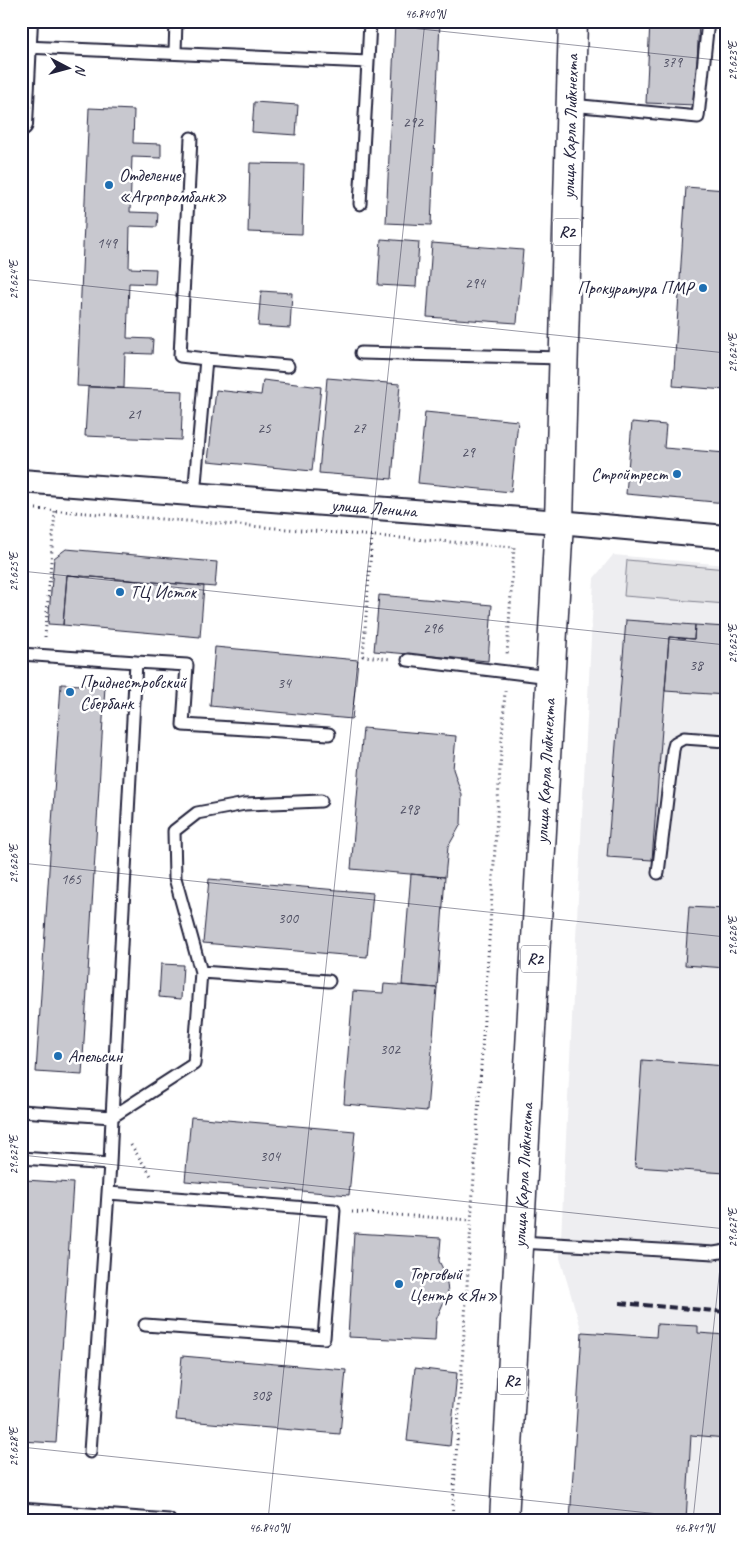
<svg xmlns="http://www.w3.org/2000/svg" width="747" height="1541" viewBox="0 0 747 1541" font-family="Caveat,sans-serif">
<style>
.built{fill:#eeeef1}
.grass{fill:#dfdfe2;stroke:#80808e}
.building{fill:#c8c8cf;stroke:#22223b}
.lines{fill:none;stroke-linecap:round;stroke-linejoin:round}
.service-casing{stroke:#22223b;stroke-width:15}
.minor-casing{stroke:#22223b;stroke-width:26}
.primary-casing{stroke:#22223b;stroke-width:31}
.path{stroke:#22223b;stroke-width:3;stroke-dasharray:1 4;stroke-linecap:butt}
.service{stroke:#fff;stroke-width:11}
.minor{stroke:#fff;stroke-width:22}
.primary{stroke:#fff;stroke-width:28}
.rail{stroke:#22223b;stroke-width:4;stroke-dasharray:8 4;stroke-linecap:butt}
.ticks{fill:none;stroke:#22223b;stroke-width:1;stroke-opacity:0.45}
.poi-dot{fill:#1f6fb2;stroke:#fff;stroke-width:2}
.labels{text-anchor:middle;dominant-baseline:central;stroke-width:5;stroke-linejoin:round;paint-order:stroke}
.number-label{font-size:15px;fill:#4c4c60}
.shield{fill:#fff;stroke:#646476;stroke-width:1}
.shield-label{font-size:16px;font-weight:bold;fill:#22223b}
.street-label{font-size:18px;fill:#22223b;stroke:#fff}
.poi-label{font-size:18px;fill:#22223b;stroke:#fff;text-anchor:start}
.neatline{fill:none;stroke:#22223b;stroke-width:2}
.ticks-label{font-size:12px;text-anchor:middle;fill:#22223b}
</style>
<rect width="100%" height="100%" fill="#fff"/>
<filter id="ink" filterUnits="userSpaceOnUse"><feTurbulence type="fractalNoise" baseFrequency=".02" numOctaves="2"/><feDisplacementMap in="SourceGraphic" scale="10" xChannelSelector="R" yChannelSelector="G"/><feConvolveMatrix kernelMatrix="1 2 1 2 8 2 1 2 1" color-interpolation-filters="sRGB"/></filter>
<g filter="url(#ink)">
<path class="built" d="M613,555l113,10v955h-156l12,-188 -22,-74 34,-680z"/>
<path class="grass" d="M627,560l99,9v35l-102,-8z"/>
<path class="building" d="M395,21h45l-9,204 -45,-2z
M650,21h49l-4,84 -49,-2z
M254,102l44,3 -2,30 -44,-3z
M89,108l45,2 -1,33 28,1v14l-29,-1 -2,55 28,1 -1,14 -27,-1 -1,42 27,1 -1,15 -26,-1 -2,55 26,1 -1,15 -27,-1 -1,35 -47,-2z
M250,163l54,1 -2,70 -54,-2z
M686,187l40,3v200l-53,-4z
M381,239l38,3 -3,45 -38,-2z
M432,243l91,7 -6,73 -90,-6z
M261,291l31,2 -2,35 -32,-2z
M327,378l73,6 -8,95 -73,-6z
M263,380l58,7 -9,84 -104,-10 8,-71 45,5z
M88,387l95,4 -2,49 -96,-4z
M425,412l93,9 -7,71 -93,-9z
M632,422l34,3 -2,23 62,5v50l-100,-9z
M66,549l151,13 -2,25 -148,-12 -4,50 -15,-1 6,-66z
M67,575l137,11 -4,51 -137,-12z
M379,595l113,10 -4,56 -114,-10z
M626,620l69,5 -1,14 -25,-2 -17,223 -45,-3z
M695,625l31,2v68l-61,-4 4,-54 25,2z
M215,647l143,13 -6,59 -142,-13z
M61,684l44,2 -23,389 -46,-3z
M363,728l93,8 -3,33 9,26 -1,29 -13,23 -3,30 -94,-8z
M411,874l34,3 -8,111 -35,-3z
M209,879l164,14 -6,64 -164,-14z
M689,907l37,2v59l-41,-3z
M161,964l22,1 -2,34 -22,-2z
M384,984l53,4 -10,123 -83,-7 9,-113 30,2z
M642,1060l84,6v107l-91,-6z
M191,1117l164,14 -6,64 -164,-14z
M25,1180l48,3 -17,260 -35,-2v-210z
M354,1233l87,5 -2,23 7,14 2,17 -12,28 -1,21 -87,-4z
M657,1324l41,2v7l28,2v103l-35,-3 -5,85h-116l12,-188 74,5z
M182,1356l164,14 -6,64 -164,-14z
M415,1368l42,5 -7,73 -43,-5z"/>
<g class="lines">
<g class="service-casing">
<path id="service" d="M25,47l343,15 -8,142
M175,52l1,-31
M368,62l2,-41
M571,105l127,12 10,-96
M191,138l-11,218 26,3 -12,136
M361,353l202,5
M206,359l82,7
M21,654l115,8 -24,455
M408,660l142,17
M136,662l51,3 -4,60 146,9
M658,873l15,-123 2,-7 9,-5 42,3
M201,972l-26,-94 -1,-47 23,-18 48,-9 76,-3
M21,1111l91,6 -2,47 -89,-6
M112,1117l82,-53 7,-92 128,9
M108,1193l226,17 -10,128 -179,-13
M520,1242l194,11 12,-2
M90,1452l20,-288
M21,1509l148,11"/>
</g>
<g class="minor-casing">
<g id="minor">
<path d="M21,124l5,-103"/>
<path id="s1" d="M21,481l538,41 167,15"/>
</g>
</g>
<g class="primary-casing">
<g id="primary">
<path id="s2" d="M504,1520l55,-998 14,-501"/>
</g>
</g>
<path class="path" d="M36,509l478,38 -7,108
M372,536l-9,120 29,3
M45,637l10,-126
M131,1145l21,32
M352,1212l119,8
M452,1520l53,-829"/>
<use href="#service" class="service"/>
<use href="#minor" class="minor"/>
<use href="#primary" class="primary"/>
<path class="rail" d="M620,1303l106,9"/>
</g>
</g>
<path class="ticks" d="M344,21l382,40M21,279l705,74M21,571l705,74M21,863l705,74M21,1155l705,74M21,1447l695,73M268,1520l157,-1499M693,1520l33,-309"/>
<g class="poi-dot">
<circle cx="109" cy="185" r="5"/>
<circle cx="703" cy="288" r="5"/>
<circle cx="677" cy="474" r="5"/>
<circle cx="120" cy="592" r="5"/>
<circle cx="70" cy="692" r="5"/>
<circle cx="58" cy="1056" r="5"/>
<circle cx="399" cy="1284" r="5"/>
</g>
<g class="labels">
<g class="number-label">
<text x="672" y="62">379</text>
<text x="413" y="122">292</text>
<text x="107" y="243">149</text>
<text x="475" y="283">294</text>
<text x="134" y="414">21</text>
<text x="264" y="428">25</text>
<text x="359" y="428">27</text>
<text x="468" y="452">29</text>
<text x="433" y="628">296</text>
<text x="696" y="665">38</text>
<text x="284" y="683">34</text>
<text x="409" y="809">298</text>
<text x="71" y="879">165</text>
<text x="288" y="918">300</text>
<text x="390" y="1049">302</text>
<text x="270" y="1156">304</text>
<text x="261" y="1395">308</text>
</g>
<g class="shield">
<rect x="553" y="218.5" width="28" height="27" rx="4"/>
<rect x="521" y="945.5" width="28" height="27" rx="4"/>
<rect x="498" y="1367.5" width="28" height="27" rx="4"/>
</g>
<g class="shield-label">
<text x="567" y="232">R2</text>
<text x="535" y="959">R2</text>
<text x="512" y="1381">R2</text>
</g>
<g class="street-label">
<text stroke="none"><textPath href="#s2" startOffset="1395">улица Карла Либкнехта</textPath></text>
<text stroke="none"><textPath href="#s1" startOffset="354">улица Ленина</textPath></text>
<text stroke="none"><textPath href="#s2" startOffset="750">улица Карла Либкнехта</textPath></text>
<text stroke="none"><textPath href="#s2" startOffset="345">улица Карла Либкнехта</textPath></text>
</g>
<g class="poi-label">
<text x="119" y="175">Отделение<tspan x="119" dy="21">«Агропромбанк»</tspan></text>
<text x="693" y="288" text-anchor="end">Прокуратура ПМР</text>
<text x="667" y="474" text-anchor="end">Стройтрест</text>
<text x="130" y="592">ТЦ Исток</text>
<text x="80" y="682">Приднестровский<tspan x="80" dy="21">Сбербанк</tspan></text>
<text x="68" y="1056">Апельсин</text>
<text x="409" y="1274">Торговый<tspan x="409" dy="21">Центр «Ян»</tspan></text>
</g>
</g>
<rect width="747" height="1541" fill="none" stroke="#fff" stroke-width="55"/>
<g transform="translate(68 68) rotate(96)" stroke="#ffffff" stroke-width="4" paint-order="stroke">
<path d="M0-4L9 19L0 12L-9 19Z" fill="#22223b"/>
<text y="-8" font-size="14" font-weight="bold" text-anchor="middle" fill="#22223b">N</text>
</g>
<rect x="28" y="28" width="692" height="1486" class="neatline"/>
<g class="ticks-label">
<text x="425" y="18">46.840°N</text>
<text transform="translate(733 61) rotate(-90)" y="4">29.623°E</text>
<text transform="translate(14 280) rotate(-90)" y="4">29.624°E</text>
<text transform="translate(733 353) rotate(-90)" y="4">29.624°E</text>
<text transform="translate(14 572) rotate(-90)" y="4">29.625°E</text>
<text transform="translate(733 644) rotate(-90)" y="4">29.625°E</text>
<text transform="translate(14 864) rotate(-90)" y="4">29.626°E</text>
<text transform="translate(733 936) rotate(-90)" y="4">29.626°E</text>
<text transform="translate(14 1155) rotate(-90)" y="4">29.627°E</text>
<text transform="translate(733 1228) rotate(-90)" y="4">29.627°E</text>
<text transform="translate(14 1447) rotate(-90)" y="4">29.628°E</text>
<text x="269" y="1532">46.840°N</text>
<text x="694" y="1532">46.841°N</text>
</g>
</svg>
